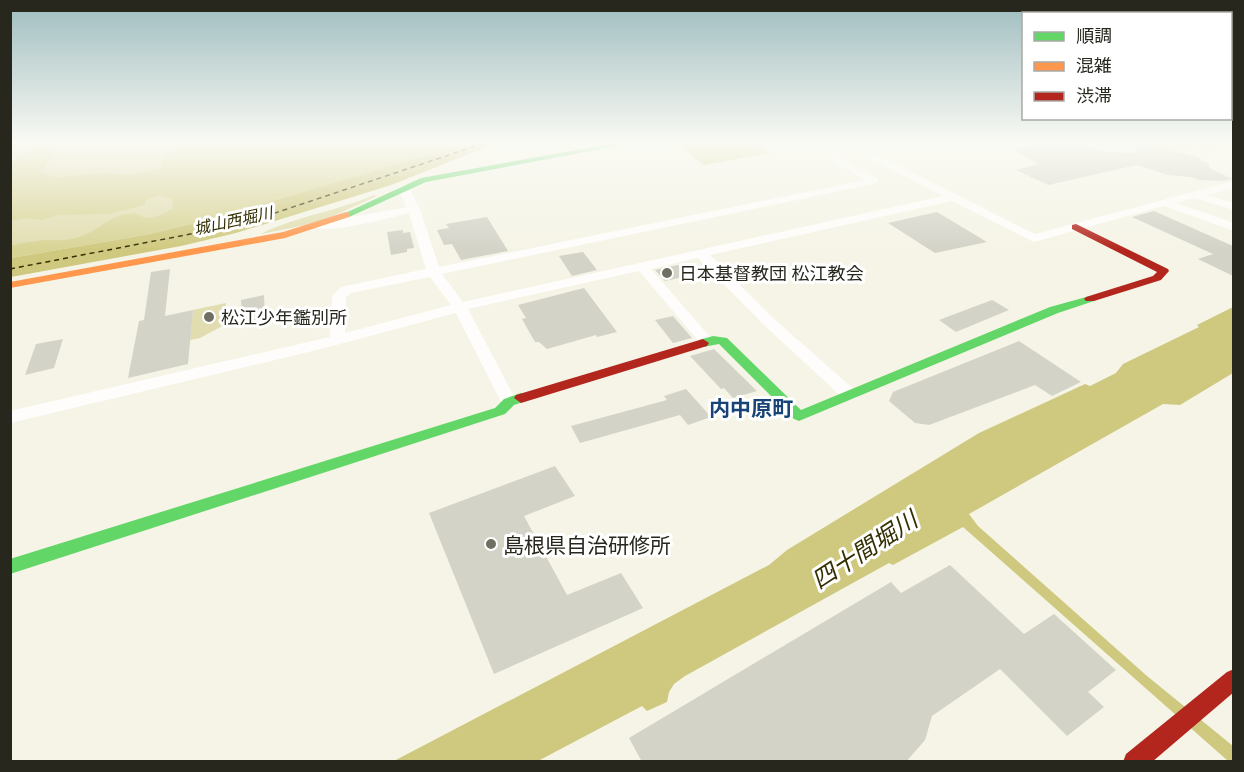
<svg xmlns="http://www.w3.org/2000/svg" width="1244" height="772" viewBox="0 0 1244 772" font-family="Lato,'Noto Sans JP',sans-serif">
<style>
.green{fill:#e1ddb0}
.forest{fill:#d8d496}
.water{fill:#cfc97f}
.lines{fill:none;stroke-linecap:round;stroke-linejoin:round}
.ferry{stroke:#343004;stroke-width:1.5;stroke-dasharray:5 4;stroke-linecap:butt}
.building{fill:#d3d3c8}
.street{fill:#fefdfb;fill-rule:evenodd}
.fast{fill:#63d668;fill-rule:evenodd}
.slow{fill:#ff974d;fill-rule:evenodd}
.jam{fill:#b3261e;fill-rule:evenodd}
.poi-dot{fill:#706f64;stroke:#fff;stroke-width:2}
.labels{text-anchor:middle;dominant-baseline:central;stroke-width:6;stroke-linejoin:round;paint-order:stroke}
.far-water-label{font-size:16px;font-style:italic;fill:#343004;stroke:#fff}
.poi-label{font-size:18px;fill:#28271e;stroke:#fff;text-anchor:start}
.quarter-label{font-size:21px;font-weight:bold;fill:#174376;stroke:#fff}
.near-poi-label{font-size:21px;fill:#28271e;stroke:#fff;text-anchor:start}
.near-water-label{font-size:24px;font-style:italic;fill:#343004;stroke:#fff}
</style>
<rect width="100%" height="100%" fill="#f5f4e6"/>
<path class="green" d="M10,142h462l-214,65 -247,51z
M1104,142h129l1,3 -28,6 -8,-3 -17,3 -30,-8z
M374,195l3,1 -57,26 -59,12c36,-18 76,-23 113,-39z
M226,303v21l-26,14 -10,2 3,-30z"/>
<path class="forest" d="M44,142h16l-7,2v9l-11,20 13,4 50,-4 26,2 31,-7 -1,-8 15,-12 3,-6h293l-242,72 -80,20 -139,24v-12l2,-1c10,-2 21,-4 32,-5 12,0 25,1 37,-4 23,-9 25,-21 54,-23 13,10 24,2 37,-4l-1,-10 -13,-3 -12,3 -3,6 -36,9 -50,1 -16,5 -16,-2 -15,3 -1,-58z
M675,142h79l16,11 -66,12z"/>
<path class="water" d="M472,142h27l-108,43 -155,48 -55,13 -170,31v-19l139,-24 80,-20z
M1233,307v66l-53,32 -17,-1 -194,110 9,12 169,150 86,70v15h-5l-265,-234 -70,38 -4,-2 -204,113 -11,8 -5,8 -2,10 -20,9 -5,-5 -104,55 -146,1 377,-197 18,-15 192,-117 106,-49 5,2 26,-13 7,-9 76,-37 -2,-2z"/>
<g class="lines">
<path class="ferry" d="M10,269l232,-45 246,-82"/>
</g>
<path class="building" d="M1052,142h26l21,9 33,2 9,-9 12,1 47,13 1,2 8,4v4l24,11 -10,2 -24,-1 -8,-3 -23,-2 -31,-10 -89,20 -32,-15 22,-6 -25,-14z
M1154,211l79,35v30l-35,-17 15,-5 -81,-37z
M937,212l50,30 -52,11 -47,-30z
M487,217l21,34 -47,9 -9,-16 -8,1 -7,-15 12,-2 -3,-4z
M403,230v3l7,-1 4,16 -7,1v3l-16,3 -4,-23z
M583,252l14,18 -25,6 -13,-20z
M678,265l10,11 -23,5 -10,-11z
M170,269l-5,47 28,-6 -5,54 -60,14 11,-57 5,-1 7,-48z
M584,288l33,44 -20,5 -1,-2 -49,14 -8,-7h-4l-13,-23 4,-1 -8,-13z
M264,295l1,23 -23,5 -1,-23z
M992,300l17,10 -53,22 -17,-12z
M673,316l19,22 -19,5 -18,-23z
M63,339l-9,29 -29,7 11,-31z
M1019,341l62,41 -29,14 -17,-11 -106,40 -14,-2 -26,-22 4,-9z
M714,349l43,42 -24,7 -9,-10 -3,1 -31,-33z
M686,389l25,28 -23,8 -8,-10 -100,28 -9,-17 96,-26 -3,-4z
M555,466l20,30 -51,20 43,79 54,-22 22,35 -149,66 -65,-161z
M950,565l74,69 30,-20 62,56 -28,22 16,15 -37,29 -67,-67 -68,47 -7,24 -19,22h-264l-13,-24 262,-156 10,11z"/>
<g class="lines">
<path class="street" d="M802,142h12l12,7 27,-6 30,-1 -19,6 171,86 199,-53v7l-27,7 27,8v7l-40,-12 -18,5 58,20v8l-70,-25 -130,36 -82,-41 -242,54 63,63 83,73 2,4 -2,4h-12l-81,-75 -65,-66 -47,11 60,69 3,3 -8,5 -5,-2 -62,-73 -171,38 49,93 -2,4h-12l-2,-4 -45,-89 -135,36 -311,74v-12l320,-74 2,-41 9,-9 85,-18 -17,-56c-17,4 -85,23 -97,13 4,-4 82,-16 95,-19l-9,-19 2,-2h8l12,23 19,58 425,-87zM853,150l90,46 -480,106 -21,-28 436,-91v-4l-44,-26zM430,277l21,28 -106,28 1,-36 5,-4z"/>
<path class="fast" d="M621,142h18l-213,40 -77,35 -8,-2 80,-37z
M1090,296l4,1 2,2 -2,2 -36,12 -259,108 -5,-2 -75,-75 -16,3 -6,-4 2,-3 14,-4 14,2 74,72 249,-103z
M521,393l7,5 -2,3 -12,4 -9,9 -495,160v-15l485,-151 9,-9z"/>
<path class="slow" d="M346,212l3,1v4l-64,21 -275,50v-6l273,-50z"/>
<path class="jam" d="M1076,224l92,45 1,2 -8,9 -67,21h-8l-2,-2 2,-2 67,-21 4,-4 -85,-43v-4z
M703,339l6,4 -2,3 -186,57 -7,-5 2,-3z
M1234,669v23l-82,70h-29l3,-8 101,-82z"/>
</g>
<linearGradient id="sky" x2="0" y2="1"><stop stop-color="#9ebcbe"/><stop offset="0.57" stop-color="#fafaf4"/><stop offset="1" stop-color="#fafaf4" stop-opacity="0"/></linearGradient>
<rect width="1244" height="250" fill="url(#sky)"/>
<g class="poi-dot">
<circle cx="667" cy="273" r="6"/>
<circle cx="209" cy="317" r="6"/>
<circle cx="491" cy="544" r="6"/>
</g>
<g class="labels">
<g class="far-water-label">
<text transform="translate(233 220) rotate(-12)">城山西堀川</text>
</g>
<g class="poi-label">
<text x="679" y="273">日本基督教団 松江教会</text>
<text x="221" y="317">松江少年鑑別所</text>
</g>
<g class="quarter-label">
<text x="751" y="407">内中原町</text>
</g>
<g class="near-poi-label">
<text x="503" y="544">島根県自治研修所</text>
</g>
<g class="near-water-label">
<text transform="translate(864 549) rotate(-33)">四十間堀川</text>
</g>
</g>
<rect width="1244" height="772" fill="none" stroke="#28271e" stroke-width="24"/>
<rect x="1022" y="12" width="210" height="108" fill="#ffffff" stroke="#a9a9a5" stroke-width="1.5"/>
<rect x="1034" y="32" width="30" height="9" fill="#63d668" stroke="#a9a9a5" stroke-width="1.5"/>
<text x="1076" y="42" font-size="18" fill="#28271e">順調</text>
<rect x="1034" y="62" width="30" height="9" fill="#ff974d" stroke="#a9a9a5" stroke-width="1.5"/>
<text x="1076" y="72" font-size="18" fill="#28271e">混雑</text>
<rect x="1034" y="92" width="30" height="9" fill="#b3261e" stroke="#a9a9a5" stroke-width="1.5"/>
<text x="1076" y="102" font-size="18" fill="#28271e">渋滞</text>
</svg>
